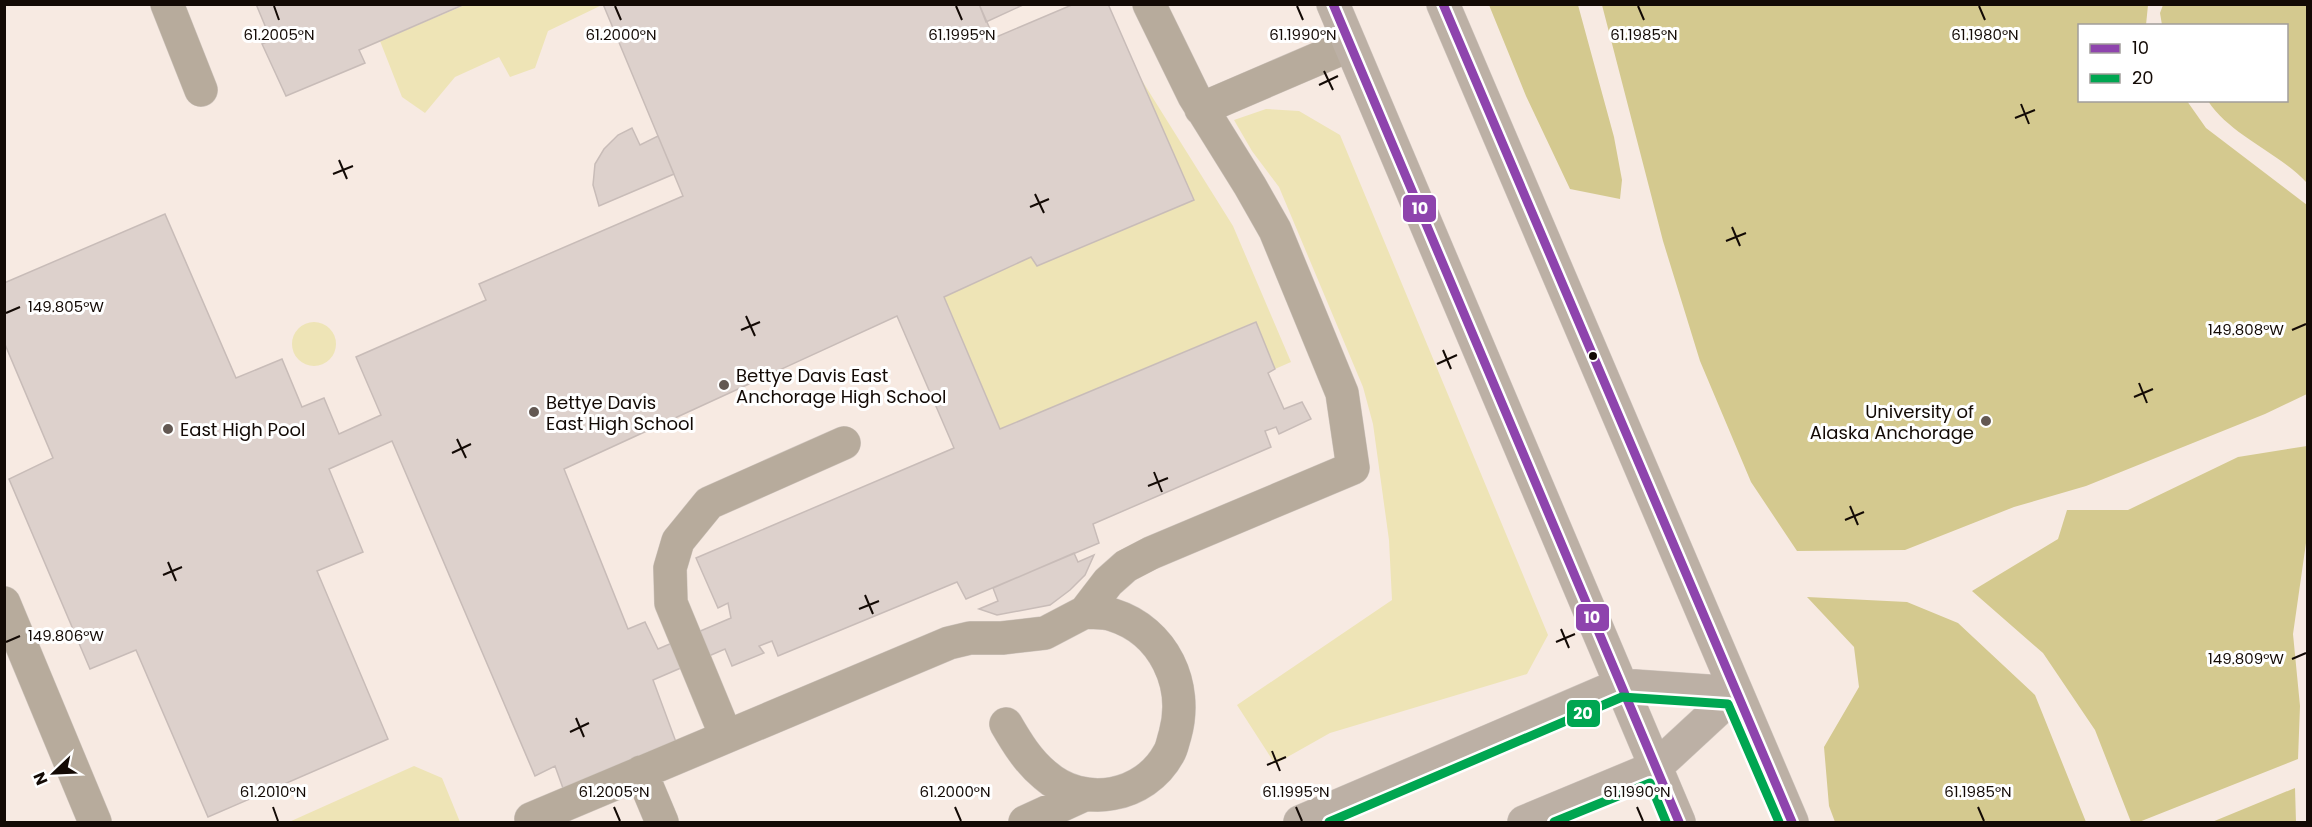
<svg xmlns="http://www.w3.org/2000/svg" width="2312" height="827" viewBox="0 0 2312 827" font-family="Poppins,sans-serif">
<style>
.green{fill:#eee4b6}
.forest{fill:#d4c98f}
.building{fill:#ddd1cc;stroke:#c8bcb8;stroke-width:1.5;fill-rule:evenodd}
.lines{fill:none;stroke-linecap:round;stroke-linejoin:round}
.minor-casing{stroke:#d1c7c0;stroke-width:34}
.major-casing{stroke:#d1c7c0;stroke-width:34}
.minor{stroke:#b7ab9c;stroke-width:33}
.major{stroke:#bcb0a5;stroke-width:33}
.bus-1-casing{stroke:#fff;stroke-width:14}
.bus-2-casing{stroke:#fff;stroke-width:14}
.bus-1{stroke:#8e44ad;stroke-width:9}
.bus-2{stroke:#00a651;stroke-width:9}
.ticks{fill:none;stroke:#130a05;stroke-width:2}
.bus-dot{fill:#130a05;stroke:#fff;stroke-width:2}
.poi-dot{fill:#635852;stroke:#fff;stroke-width:2}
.labels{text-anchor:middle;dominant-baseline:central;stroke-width:6;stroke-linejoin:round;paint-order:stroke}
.poi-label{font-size:18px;fill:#130a05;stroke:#fff;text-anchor:start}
.ticks-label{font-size:15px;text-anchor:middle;fill:#130a05;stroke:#fff;stroke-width:6;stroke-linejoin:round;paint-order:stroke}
.line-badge{stroke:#fff;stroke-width:2}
.badge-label{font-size:16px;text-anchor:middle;font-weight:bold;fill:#fff}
</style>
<rect width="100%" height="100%" fill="#f7eae2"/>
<path class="green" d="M465,5v-1l137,1 -54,26 -13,37 -25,9 -11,-20 -44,20 -30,36 -23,-16 -22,-56z
M1141,79l92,147 58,136 -16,7 -20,-47 -255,107 -56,-132 87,-40 6,9 152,-64z
M1266,109l33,2 41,24 208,500 -21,39 -197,59 -55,31 -38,-59 155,-105 -3,-60 -16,-116 -10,-37 -84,-200 -27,-36 -18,-31z
M292 344a22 22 0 1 1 44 0a22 22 0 1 1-44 0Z
M414,766l28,12 18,44h-171z"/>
<path class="forest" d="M1489,5h89l36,132 8,43 -2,19 -50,-10 -44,-93z
M1602,5h546l-2,20 -66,1v74l107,1 19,27 101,77v189l-42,20 -179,72 -72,21 -109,43 -108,1 -46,-69 -51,-121 -37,-120z
M2163,5h144v178c-29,-31 -77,-48 -99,-82l78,-1v-74l-124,-1 -2,-12z
M2307,446v90l-14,98 7,72 -2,53 -159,63h-8l-36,-92 -52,-77 -71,-62 86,-52 9,-29h61l110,-53z
M1807,597l100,5 51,21 77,72 51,127h-251l-6,-16 -5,-59 35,-60 -5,-40z
M2295,788l1,34h-84z"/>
<path class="building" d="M256,4h209l-106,46 6,13 -79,33 -24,-52 9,-4z
M603,4h376l15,34 80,-34h34l86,196 -157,66 -6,-9 -87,40 56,132 256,-107 19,47 -7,4 16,36 18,-7 9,17 -32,15 -3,-7 -11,4 6,16 -178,77 6,19 -133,56 -9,-17 -179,74 -6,-15 -13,5 5,7 -32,13 -7,-17 -72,31 23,62 -112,49 -9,-25 -20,10 -143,-335 -63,28 34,83 -46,19 71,168 -180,78 -72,-167 -46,19 -81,-190 44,-21 -49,-116v-59l161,-69 71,164 46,-19 20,48 22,-9 15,36 42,-19 -25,-58 130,-57 -7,-16 204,-88zM897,316l57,132 -258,110 22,50 10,-5 3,15 -73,31 -13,-27 -17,7 -64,-160z
M979,4h46l-39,18z
M632,128l8,17 18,-9 16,38 -75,32 -6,-21 2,-21 9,-15 14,-14z
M1074,553l4,9 16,-7 -9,20 -15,15 -20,15 -53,10 -18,-6 19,-8 -5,-13z"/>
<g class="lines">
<g class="minor-casing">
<path id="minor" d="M167,4l34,86
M1201,109l149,-64
M4,603l91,219
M1006,724c11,19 22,37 39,51 38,34 100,23 124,-22 3,-5 4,-12 6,-18 14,-50 -11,-104 -62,-120 -9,-3 -19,-2 -28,-3
M726,736l-55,-133 -1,-35 8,-27 31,-38 135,-60
M641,772l21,50
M531,819l418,-176 21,-5h32l43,-5 40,-21 23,-30 18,-16 25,-13 202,-85 -11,-75 -67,-163 -25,-44 -56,-90 -45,-92
M1025,822l59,-27"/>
</g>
<g class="major-casing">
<path id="major" d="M1333,4l346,818
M1443,4l349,818
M1300,822l320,-137 116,8
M1524,822l132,-55 80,-74"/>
</g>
<use href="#minor" class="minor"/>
<use href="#major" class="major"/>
<g class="bus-1-casing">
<path id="bus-1" d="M1333,4l346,818
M1443,4l349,818"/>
</g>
<g class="bus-2-casing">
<path id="bus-2" d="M1329,822l293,-125 106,7 51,118
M1554,822l96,-39 16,39"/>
</g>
<use href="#bus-1" class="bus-1"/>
<use href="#bus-2" class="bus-2"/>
</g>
<path class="ticks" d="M274,6l5,14M615,6l6,14M956,6l6,14M1297,6l6,14M1638,6l6,14M1979,6l6,14M1324,71l9,19M1319,85l19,-9M2021,104l8,20M2015,118l20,-8M339,160l8,19M333,174l20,-8M1035,194l9,19M1030,207l19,-8M1732,227l8,19M1726,241l20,-8M6,313l14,-6M746,316l9,20M741,330l19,-8M2292,330l14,-6M1443,350l8,19M1437,364l20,-9M2139,383l8,20M2134,397l19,-8M457,439l9,19M452,453l19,-9M1154,472l8,20M1148,486l20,-8M1850,506l8,19M1845,520l19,-8M168,562l8,19M163,575l19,-8M865,595l8,19M859,609l20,-8M1561,629l8,19M6,642l14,-6M1556,642l19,-8M2292,659l14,-6M576,718l8,19M570,732l19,-9M1272,751l8,20M1267,765l19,-8M273,807l5,14M614,807l6,14M955,807l6,14M1296,807l6,14M1637,807l6,14M1978,807l6,14"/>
<circle class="bus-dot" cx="1593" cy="356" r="5"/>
<g class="poi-dot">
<circle cx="724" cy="385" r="6"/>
<circle cx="534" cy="412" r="6"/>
<circle cx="1986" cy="421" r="6"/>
<circle cx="168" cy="429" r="6"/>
</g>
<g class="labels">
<g class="poi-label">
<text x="736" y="375">Bettye Davis East<tspan x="736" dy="21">Anchorage High School</tspan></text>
<text x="546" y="402">Bettye Davis<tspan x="546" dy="21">East High School</tspan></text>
<text x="1974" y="411" text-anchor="end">University of<tspan x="1974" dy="21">Alaska Anchorage</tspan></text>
<text x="180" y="429">East High Pool</text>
</g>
</g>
<g class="ticks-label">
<text x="279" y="40">61.2005°N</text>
<text x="621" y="40">61.2000°N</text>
<text x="962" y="40">61.1995°N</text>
<text x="1303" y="40">61.1990°N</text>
<text x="1644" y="40">61.1985°N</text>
<text x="1985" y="40">61.1980°N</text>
<text x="66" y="312">149.805°W</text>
<text x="2246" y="335">149.808°W</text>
<text x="66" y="641">149.806°W</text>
<text x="2246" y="664">149.809°W</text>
<text x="273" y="797">61.2010°N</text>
<text x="614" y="797">61.2005°N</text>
<text x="955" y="797">61.2000°N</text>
<text x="1296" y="797">61.1995°N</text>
<text x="1637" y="797">61.1990°N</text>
<text x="1978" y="797">61.1985°N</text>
</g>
<g class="line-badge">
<rect x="1402" y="194" width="35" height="29" rx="6" fill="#8e44ad"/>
<rect x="1575" y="603" width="35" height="29" rx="6" fill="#8e44ad"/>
<rect x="1566" y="699" width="35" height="29" rx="6" fill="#00a651"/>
</g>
<g class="badge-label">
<text x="1420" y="214">10</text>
<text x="1592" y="623">10</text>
<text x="1583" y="719">20</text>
</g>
<rect width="2312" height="827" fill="none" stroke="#130a05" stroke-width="12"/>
<rect x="2078" y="24" width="210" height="78" fill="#ffffff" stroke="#a19d9b" stroke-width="1.5"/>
<rect x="2090" y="44" width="30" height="9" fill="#8e44ad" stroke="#a19d9b" stroke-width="1.5"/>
<text x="2132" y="54" font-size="18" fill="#130a05">10</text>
<rect x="2090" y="74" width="30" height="9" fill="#00a651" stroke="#a19d9b" stroke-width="1.5"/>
<text x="2132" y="84" font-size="18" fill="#130a05">20</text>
<g transform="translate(54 773) rotate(247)" stroke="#ffffff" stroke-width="4.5" paint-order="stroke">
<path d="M0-4.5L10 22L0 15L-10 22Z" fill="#130a05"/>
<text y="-9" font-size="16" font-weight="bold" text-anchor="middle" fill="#130a05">N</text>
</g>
</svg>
